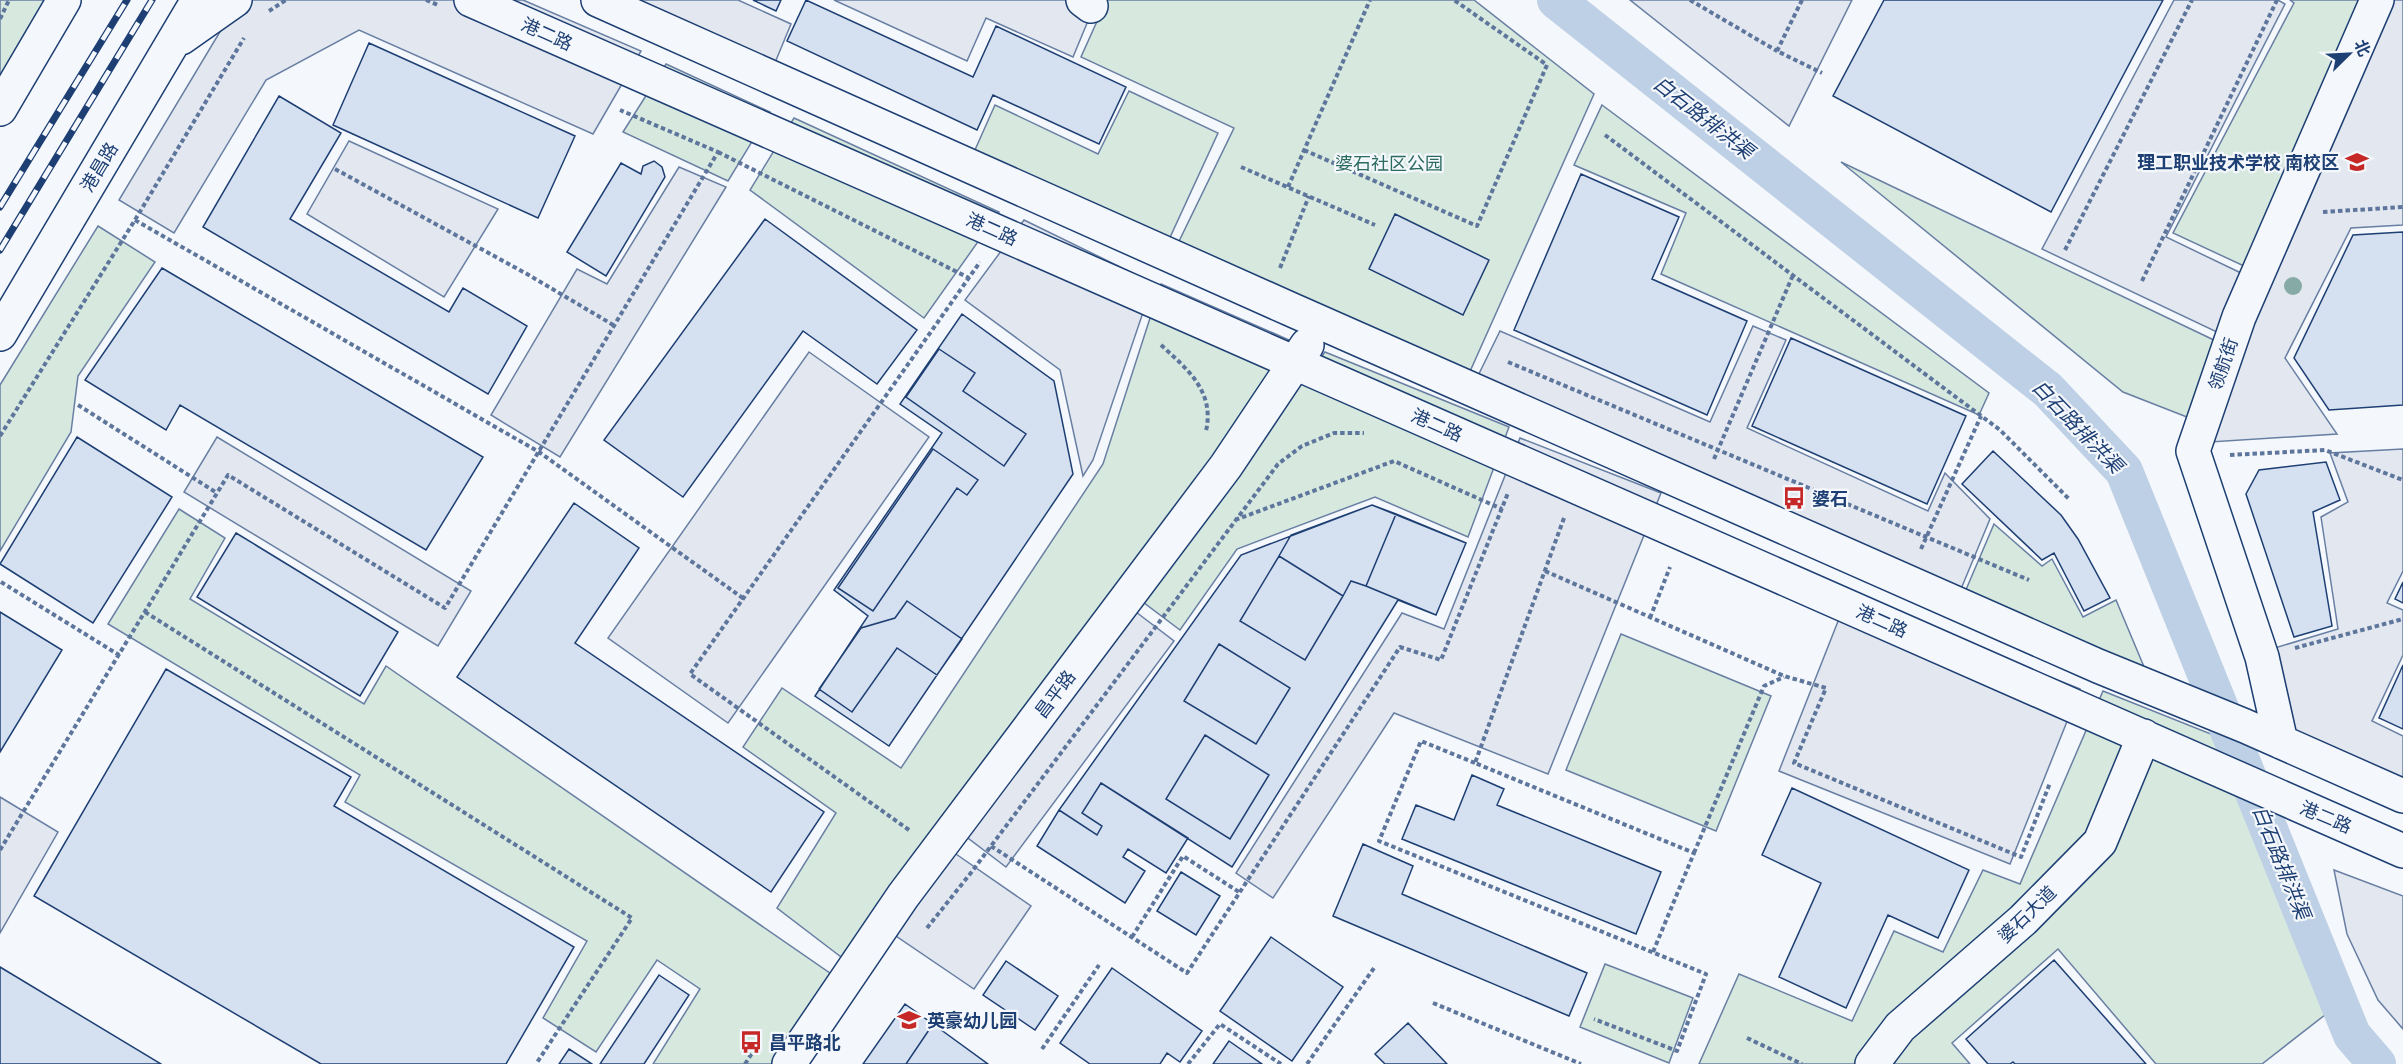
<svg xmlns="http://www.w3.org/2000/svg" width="2403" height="1064" viewBox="0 0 2403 1064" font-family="'Titillium Web','Noto Sans SC',sans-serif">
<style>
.green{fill:#d7e8df;stroke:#687fa3;stroke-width:1.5}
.parking{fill:#e3e8f0;stroke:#687fa3;stroke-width:1.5}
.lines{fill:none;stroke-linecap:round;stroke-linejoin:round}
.canal{stroke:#bed0e5;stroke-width:38}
.building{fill:#d5e0f0;stroke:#1d3f73;stroke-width:1.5}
.minor-casing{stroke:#1d3f73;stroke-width:36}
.major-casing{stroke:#1d3f73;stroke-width:36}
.path{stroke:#5e769c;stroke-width:4;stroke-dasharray:4.5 3;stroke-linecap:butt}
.minor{stroke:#f4f7fb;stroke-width:33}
.major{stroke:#f4f7fb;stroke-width:33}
.rail-casing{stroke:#1d3f73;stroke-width:7}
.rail{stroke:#f4f7fb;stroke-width:4.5;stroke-dasharray:14;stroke-linecap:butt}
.tree{fill:#86aba6}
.labels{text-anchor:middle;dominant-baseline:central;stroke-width:4.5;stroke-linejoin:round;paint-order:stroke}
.street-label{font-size:18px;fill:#1d3f73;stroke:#f4f7fb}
.poi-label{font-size:18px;font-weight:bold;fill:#1d3f73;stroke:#f4f7fb;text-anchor:start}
.park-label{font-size:18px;fill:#2c6c60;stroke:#f4f7fb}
.water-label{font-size:20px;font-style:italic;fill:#1d3f73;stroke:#f4f7fb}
</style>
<rect width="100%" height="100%" fill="#f4f7fb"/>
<path class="green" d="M0,0h50l-50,86z
M1094,0h380l120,94 -135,302 -293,-128 68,-140 -153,-71 22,-49z
M2290,0h74l-120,266 -71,-33 121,-230z
M666,64l104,48 -42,69 -105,-49z
M1129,91l89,42 -57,124 -195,-87 29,-65 103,49z
M1602,105l387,288 -10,22 -318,-141 25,-61 -112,-48z
M794,118l205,94 -75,106 -174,-128z
M1841,162l377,180 -26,77 -69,-27z
M98,226l57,36 -77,114 -7,56 -71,119v-166z
M1161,284l144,63 -460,613 -68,-52 59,-95 -93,-66 39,-59 119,80 202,-304z
M1325,352l184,75 -41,110 -93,-40 -138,52 -57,81 -41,-31z
M179,509l46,29 -35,61 174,105 22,-38 451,312 -60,86h-124l47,-75 -43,-29 -61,92 -53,-34 44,-77 -242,-139 15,-27 -252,-151z
M1994,524l48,42 10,-7 31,58 33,-17 34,81 -188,-82z
M1621,634l150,62 -55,135 -150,-61z
M2103,691l113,45 114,275 -68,53h-106l-98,-115 -106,94 18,21h-271l40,-90 113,47 42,-90 49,21 40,-82 37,14z
M1605,964l88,34 -24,65 -89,-36z"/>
<path class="parking" d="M239,0h284l118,51 -48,83 -234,-104 -93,50 -92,153 -55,-33z
M582,0h156l53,24 -24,58z
M834,0h237l19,16 -17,41 -87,-39 -19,43z
M1630,0h222l-63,126z
M2174,0h104l7,4 -119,233 77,37 -22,60 -179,-85z
M2389,0h14v225l-52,3 -66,130 52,76 -127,8 40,-119z
M349,141l149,68 -54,88 -137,-83z
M679,167l47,20 -166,270 -69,-42 86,-146 30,15z
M1024,220l129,63 -60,177 -10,16 -23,-106 -95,-70z
M1753,326l33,14 -39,88 181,83 17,-38 45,46 -34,82 -487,-207 31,-63 210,91z
M809,352l120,85 -201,286 -120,-85z
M217,437l254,154 -33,55 -254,-154z
M1520,438l141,55 -113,281 -154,-61 -121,185 -37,-25 166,-260 42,16z
M2403,449v122l-16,32 16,7v45l-31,66 31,15v61l-103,-47 -32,-100 70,-21 -17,-112 27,-15 -18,-49z
M1848,596l232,93 -70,175 -231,-93z
M1132,609l42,32 -168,226 -42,-32z
M0,797l58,35 -58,101z
M953,852l78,54 -57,83 -78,-53z
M2334,870l69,26v133l-25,-29 -31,-66z"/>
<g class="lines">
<path class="canal" d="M1556,0l492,390 76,81 228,564 25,29"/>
</g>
<path class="building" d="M753,0h28l-5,11z
M806,0l167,77 23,-51 130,61 -27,57 -106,-49 -16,35 -190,-89z
M1884,0h279l-112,212 -218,-116z
M369,43l206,93 -37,82 -205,-93z
M279,96l62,37 -51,86 159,93 14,-24 64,38 -39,68 -285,-167z
M654,161l8,6 3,10 -59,99 -39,-24 54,-89 20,11 2,-8z
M1581,174l98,43 -27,62 95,42 -40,94 -193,-85z
M1395,214l94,46 -26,55 -94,-46z
M765,219l152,111 -40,54 -74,-53 -120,166 -79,-57z
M2403,232v173l-74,5 -35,-52 59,-123z
M162,268l321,189 -57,93 -246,-145 -14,25 -81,-50z
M962,314l92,67 19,93 -184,272 -74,-50 53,-80 -34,-26 108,-157 -42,-29z
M1791,338l175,78 -39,88 -175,-78z
M939,349l36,24 -12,18 63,43 -22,32 -98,-69z
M77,437l95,60 -79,126 -93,-59z
M933,449l45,31 -11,15 -10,-7 -84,123 -35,-23z
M1993,451l68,64 17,24 32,59 -26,13 -30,-58 -12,7 -80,-76z
M2326,462l14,38 -27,12 19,114 -38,11 -48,-143 13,-24z
M574,503l65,45 -64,95 249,169 -53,80 -314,-215z
M1372,505l24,9 -30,72 -15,-5 -8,15 -64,-40 12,-21z
M1372,505l94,38 -30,72 -38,-15 -166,267 -131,-84 -19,30 20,13 -5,9 -38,-25 182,-255z
M1396,514l70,29 -30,72 -70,-29z
M236,533l162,99 -38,64 -163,-99z
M1279,556l64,40 -38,64 -65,-39z
M2403,582v21l-8,-4z
M907,601l55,38 -25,36 -40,-27 -45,64 -33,-23 42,-61 34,-10z
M0,612l62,38 -62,102z
M1219,644l71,44 -34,56 -72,-43z
M2403,665v64l-24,-11z
M166,669l185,108 -17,29 240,141 -68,117h-185l-287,-168z
M1205,735l64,40 -39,64 -64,-40z
M1472,775l32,14 -7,16 164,67 -25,62 -234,-95 14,-34 38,15z
M1101,783l87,55 -22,35 -38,-24 -5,8 22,14 -20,32 -88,-57 22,-36 38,25 5,-9 -20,-13z
M1792,788l177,82 -31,68 -50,-23 -42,93 -67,-31 42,-94 -59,-28z
M1363,844l50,22 -11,28 185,79 -18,43 -236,-100z
M1181,872l39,24 -24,39 -39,-24z
M1271,937l72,50 -51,74 -72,-50z
M2054,960l92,104h-131l-2,-2 -3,2h-22l-22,-25z
M1006,961l52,35 -23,34 -52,-35z
M0,967l161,97h-161z
M1112,968l90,63 -22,31 -13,-9 -7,11h-70l-30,-21z
M659,975l30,20 -45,69h-44z
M905,1004l28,20 -27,40h-43z
M1408,1023l39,41h-62l-10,-10z
M933,1024l55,40h-82z
M1229,1041l33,23h-49z
M569,1049l23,15h-33z"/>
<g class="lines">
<g class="minor-casing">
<path id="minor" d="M471,0l1932,851
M598,0l692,309 808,357 147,60 158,70
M1083,0l8,6
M2281,742l-19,-85 -69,-206 46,-134 138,-317
M789,1064l114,-168 323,-430 81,-121
M1872,1064l28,-37 123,-107 77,-78 44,-106"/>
</g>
<g class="major-casing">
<path id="major" d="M181,38l54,-38
M0,109l64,-109
M0,334l198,-334"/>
</g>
<path class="path" d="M426,0l12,5
M1690,0l87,51
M1802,0l-25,51 45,22
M269,11l17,-11
M0,19l9,-19
M1605,135l395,295 69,69
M1304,150l173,76 70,-161 -93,-65
M718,152l251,126
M1241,167l134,58
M335,169l192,105 88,52
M1288,187l82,-187
M2323,212l80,-5
M135,220l404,232 205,147
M2065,250l127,-250
M1280,268l29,-72
M2142,281l135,-281
M1161,345c26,24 54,46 45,86
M1508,362l521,218
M78,405l139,88
M0,436l135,-216 109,-182
M2230,455l95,-5 78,30
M1714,459l79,-184
M1564,518l-89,245 219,90 -41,99
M1235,520l159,-59 108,48
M1921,549l60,-133
M1545,571l239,105 42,12 -32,75 227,94 29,-74
M1,582l118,73
M145,612l487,306 -96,146
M1650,618l20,-51
M2295,648l108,-29
M1475,763l-54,-22 -42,100 327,133 -29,77 -83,-32
M909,830l-219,-156 290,-412
M991,846l196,127 213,-326 41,13 67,-167
M0,850l228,-375 217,133 273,-456 -98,-42
M1694,853l70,-167 20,-9
M927,928l43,-54 308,-410 24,-18 32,-13h30
M1132,937l51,-81 56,36
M1433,1003l148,61
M1747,1038l55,26
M1042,1049l57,-84
M745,1064l11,-17
M1188,1064l32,-40 61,40
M1307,1064l67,-96"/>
<use href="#minor" class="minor"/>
<use href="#major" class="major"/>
<g class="rail-casing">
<path id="rail" d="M0,207l127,-207
M0,250l152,-250"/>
</g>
<use href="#rail" class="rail"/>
</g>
<circle class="tree" cx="2293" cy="286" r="9"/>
<defs>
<g id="school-bare" transform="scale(1.8)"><path d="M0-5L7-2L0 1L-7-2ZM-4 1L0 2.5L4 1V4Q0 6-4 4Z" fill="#c62828" stroke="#f4f7fb" stroke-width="2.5" paint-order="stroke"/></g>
<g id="bus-bare" transform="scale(1.8)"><path d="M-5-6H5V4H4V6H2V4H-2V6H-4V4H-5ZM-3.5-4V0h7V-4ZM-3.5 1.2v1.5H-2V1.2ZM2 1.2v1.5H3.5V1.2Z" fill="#c62828" stroke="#f4f7fb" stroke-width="2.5" paint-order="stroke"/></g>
</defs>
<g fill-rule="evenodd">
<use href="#school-bare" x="2357" y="162"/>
<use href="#bus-bare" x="1794" y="498"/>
<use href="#school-bare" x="909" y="1020"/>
<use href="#bus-bare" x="751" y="1042"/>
</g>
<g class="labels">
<g class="street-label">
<text transform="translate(547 34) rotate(24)">港二路</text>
<text transform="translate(99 167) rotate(-59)">港昌路</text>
<text transform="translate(992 229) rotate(24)">港二路</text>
<text transform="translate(2223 364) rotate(-71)">领航街</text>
<text transform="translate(1437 425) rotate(24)">港二路</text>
<text transform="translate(1882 621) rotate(24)">港二路</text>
<text transform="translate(1055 694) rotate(-53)">昌平路</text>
<text transform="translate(2326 817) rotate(23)">港二路</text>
<text transform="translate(2027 914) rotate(-44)">婆石大道</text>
</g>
<g class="poi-label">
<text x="2339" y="162" text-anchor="end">理工职业技术学校 南校区</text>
<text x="1812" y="498">婆石</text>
<text x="927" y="1020">英豪幼儿园</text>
<text x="769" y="1042">昌平路北</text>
</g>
<g class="park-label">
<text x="1389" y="163">婆石社区公园</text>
</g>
<g class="water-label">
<text transform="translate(1704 117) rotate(38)">白石路排洪渠</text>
<text transform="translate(2078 426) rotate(46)">白石路排洪渠</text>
<text transform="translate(2282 862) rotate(68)">白石路排洪渠</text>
</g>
</g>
<g transform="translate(2349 54) rotate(66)" stroke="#f4f7fb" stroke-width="4.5" paint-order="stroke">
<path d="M0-4.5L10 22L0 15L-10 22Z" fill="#1d3f73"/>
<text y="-9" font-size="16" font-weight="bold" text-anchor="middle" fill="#1d3f73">北</text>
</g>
</svg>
